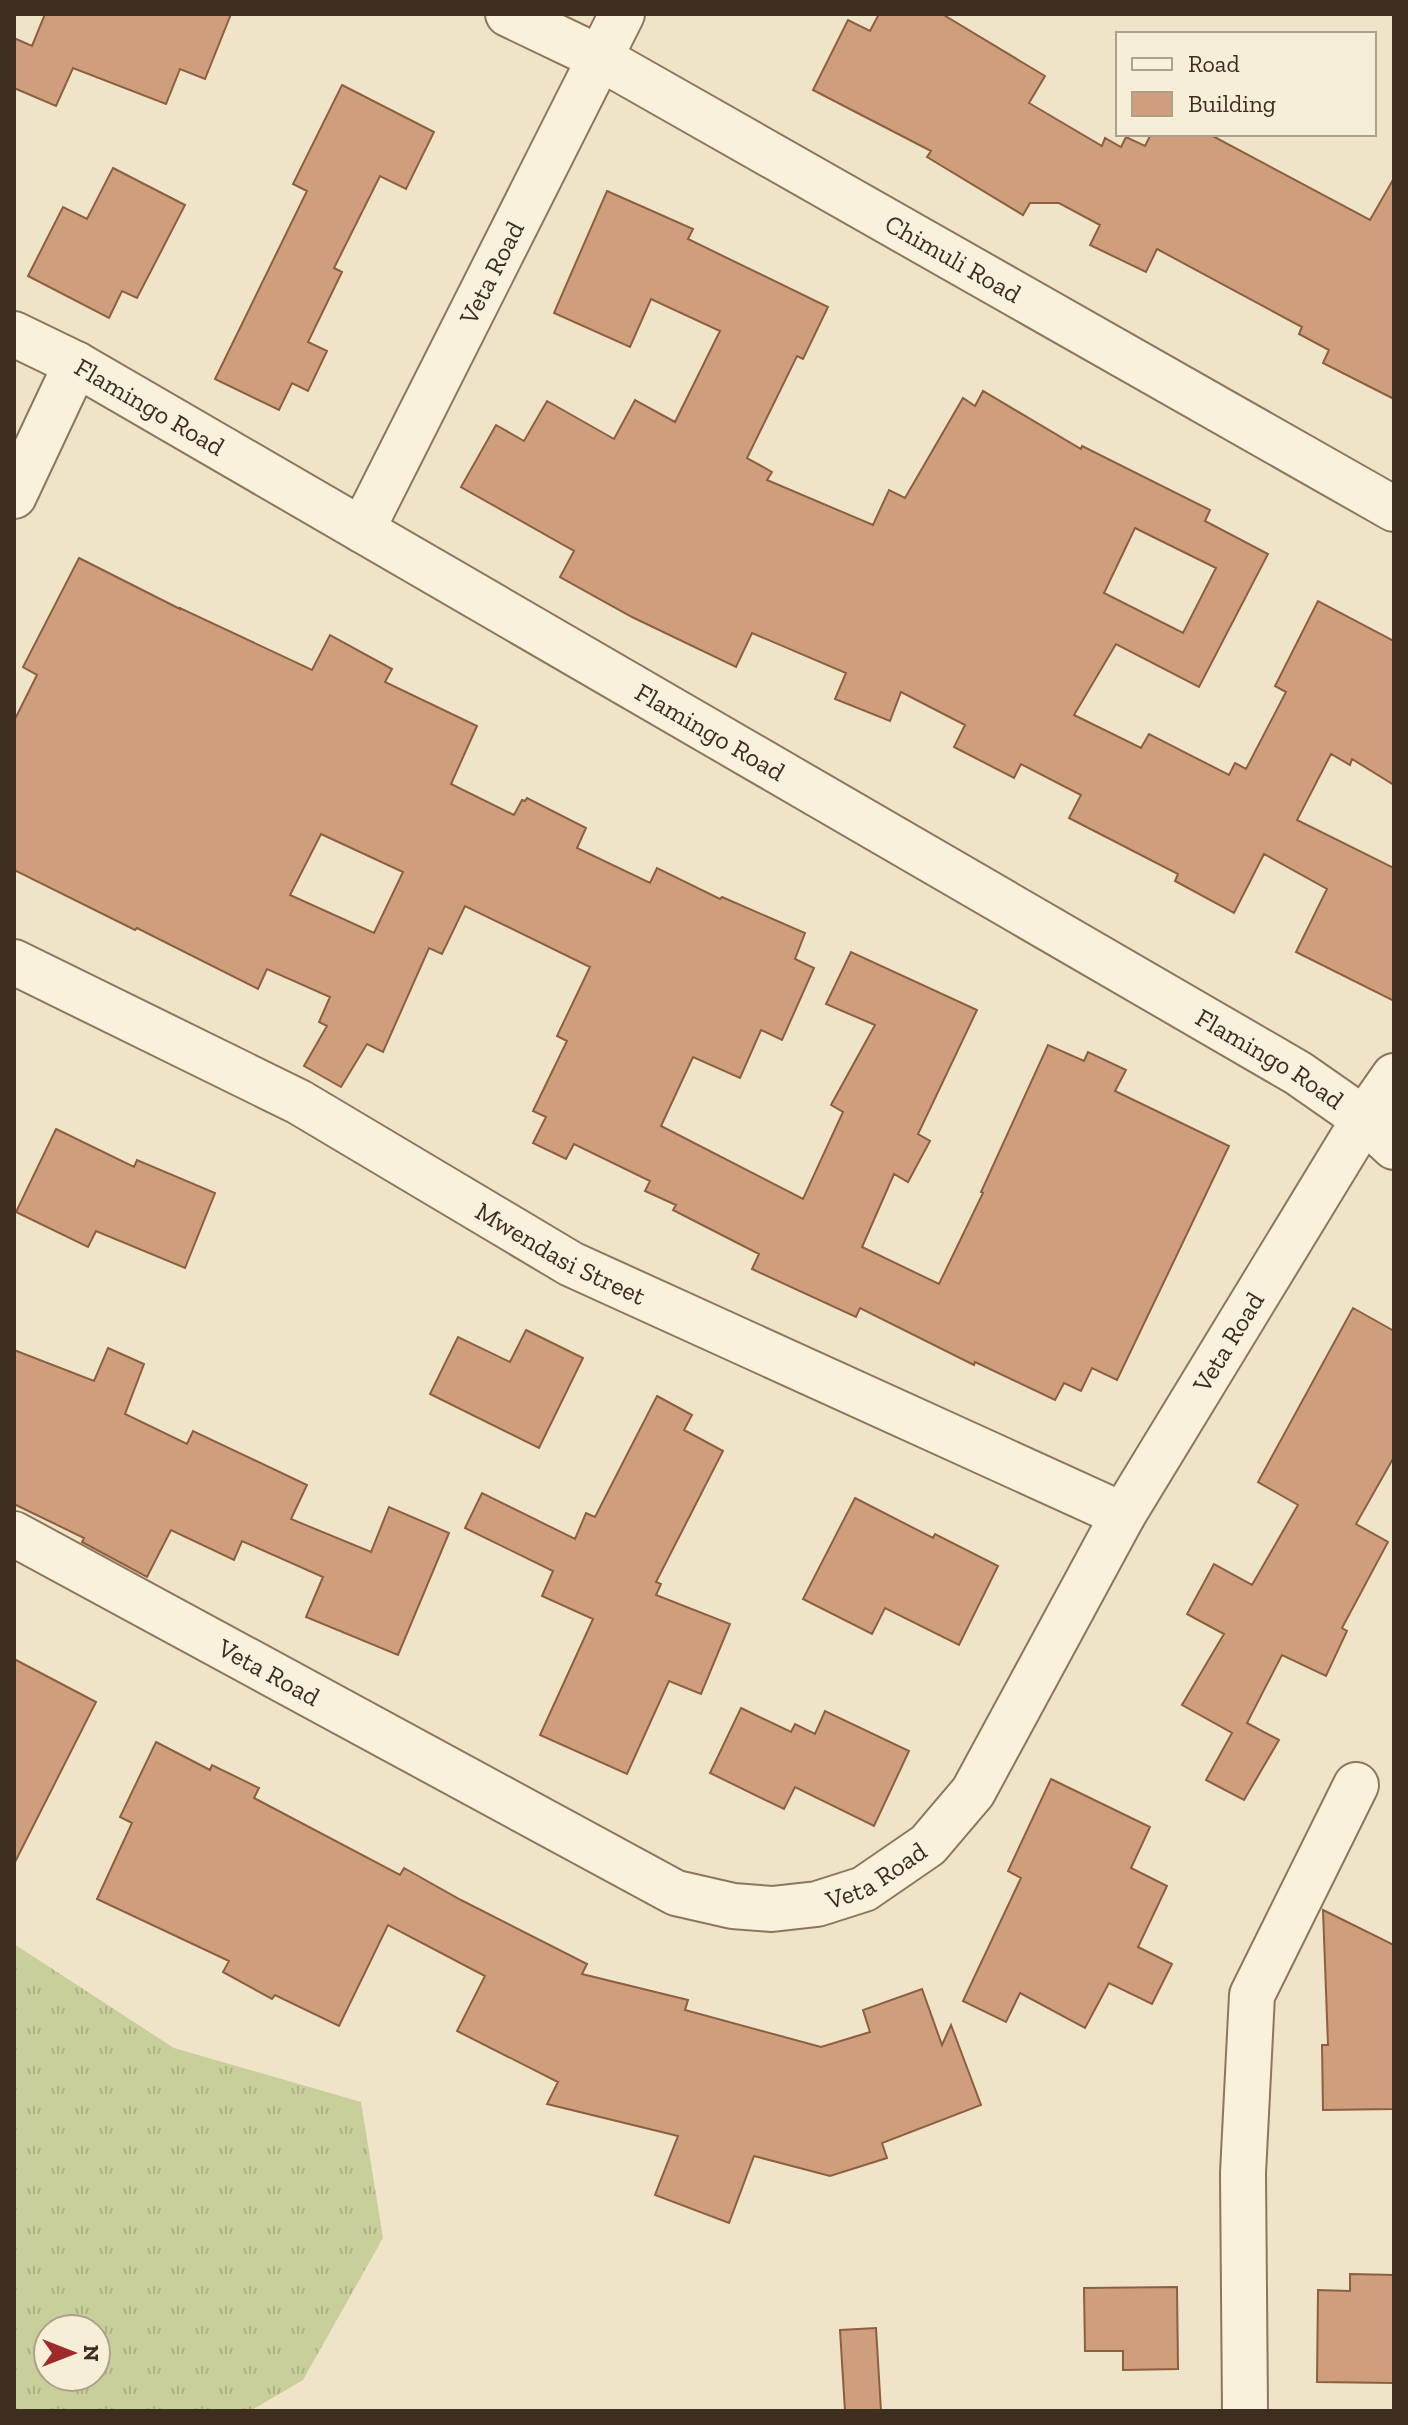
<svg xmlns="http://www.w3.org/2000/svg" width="1408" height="2425" viewBox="0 0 1408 2425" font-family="'Zilla Slab',serif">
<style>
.grass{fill:url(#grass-tufts);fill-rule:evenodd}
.building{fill:#cf9f7d;stroke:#8d5f41;stroke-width:2;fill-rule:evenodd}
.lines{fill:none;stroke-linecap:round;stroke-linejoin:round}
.street-casing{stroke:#8d765c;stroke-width:48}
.street{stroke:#faf1dc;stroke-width:44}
.labels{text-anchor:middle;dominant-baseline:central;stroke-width:6;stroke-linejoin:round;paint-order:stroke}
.street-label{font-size:26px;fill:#3d2e20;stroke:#f7eed8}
</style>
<defs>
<pattern id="grass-tufts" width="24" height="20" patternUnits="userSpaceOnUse" patternTransform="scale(2)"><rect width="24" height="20" fill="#c9cf9b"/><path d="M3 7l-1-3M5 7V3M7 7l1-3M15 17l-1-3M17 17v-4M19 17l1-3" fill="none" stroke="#aeb285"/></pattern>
</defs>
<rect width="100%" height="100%" fill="#f0e4c8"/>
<path class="grass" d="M14,1944l160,104 187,54 22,136 -80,142 -53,31h-236zM48,2329h48v48h-48z"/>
<path class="building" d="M45,14h186l-26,65 -25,-10 -14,35 -93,-36 -17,38 -42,-18v-50l18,8z
M879,14h63l103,62 -16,27 73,43 3,-8 16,9 5,-10 19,9 6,-12h58l161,86 24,-42v221l-71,-36 6,-13 -30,-16 3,-7 -145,-78 -11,23 -56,-27 10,-20 -41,-22h-29l-7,12 -96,-58 4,-6 -118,-61 35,-70 22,11z
M342,85l92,47 -28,57 -26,-13 -46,92 8,4 -34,70 19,9 -19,40 -16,-8 -13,27 -64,-31 92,-188 -14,-7z
M113,168l72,37 -48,93 -15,-7 -13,27 -81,-42 35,-69 24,12z
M607,191l86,38 -5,10 140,68 -25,52 -6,-3 -50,102 25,14 -5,8 106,45 16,-35 16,8 58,-100 12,8 8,-15 98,58 1,-3 128,64 -5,11 63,33 -69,133 -83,-43 -42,71 67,33 8,-14 80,41 6,-12 11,6 40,-77 -11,-6 43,-85 76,40v144l-42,-26 -2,6 -19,-11 -34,66 97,48v133l-98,-49 31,-63 -63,-35 -30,59 -59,-32 3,-7 -109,-56 12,-23 -60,-31 -7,14 -60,-31 11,-22 -64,-33 -11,29 -55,-22 11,-26 -94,-40 -16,34 -104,-50 -72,-40 14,-26 -113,-64 35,-62 28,16 23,-40 67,38 21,-39 40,22 45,-91 -69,-32 -21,48 -76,-34zM1135,528l81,40 -33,65 -79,-40z
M79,558l101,51v-1l132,62 18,-35 62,34 -7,13 92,44 -26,58 63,31 8,-15 3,1 2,-3 59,30 -9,20 73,35 7,-15 63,31 2,-2 83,36 -10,26 19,9 -32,72 -21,-10 -21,48 -47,-21 -32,69 142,73 40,-87 -12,-7 44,-80 -49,-21 25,-52 126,58 -59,124 12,7 -22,41 -14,-8 -32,73 77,37 44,-91 -2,-1 67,-147 36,16 4,-9 38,18 -11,21 114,55 -112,234 -25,-12 -11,23 -17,-8 -9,17 -80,-38 -1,3 -114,-57 -4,9 -104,-48 7,-15 -86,-44 3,-5 -31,-14 5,-10 -76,-37 -8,15 -33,-16 13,-26 -13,-6 34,-70 -10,-5 33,-69 -125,-61 -23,48 -13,-6 -46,104 -16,-8 -26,43 -37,-21 23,-40 -8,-4 11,-25 -63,-28 -9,20 -121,-61 -2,2 -121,-60v-149l23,-46 -14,-8zM321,834l82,38 -29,61 -84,-38z
M56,1129l78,38 3,-7 78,33 -30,75 -89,-37 -8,16 -72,-35z
M1353,1308l41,23v126l-38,67 32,18 -46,86 5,3 -21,45 -44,-21 -35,68 32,17 -35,60 -38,-20 26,-47 -50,-28 42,-71 -37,-20 27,-50 38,21 46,-80 -40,-23z
M526,1330l57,28 -44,90 -109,-54 28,-57 52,25z
M108,1348l36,16 -19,50 62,30 6,-13 114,54 -16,34 80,33 18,-45 60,26 -51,122 -92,-38 17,-40 -81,-36 -8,19 -63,-30 -24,47 -65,-35 2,-4 -70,-34v-154l80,31z
M657,1396l35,19 -8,15 39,21 -67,131 5,2 -5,11 74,29 -29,70 -32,-13 -42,93 -87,-39 53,-116 -51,-23 11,-25 -88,-43 17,-35 93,46 11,-26 9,4z
M855,1498l78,40 2,-4 63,32 -39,79 -74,-37 -13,26 -69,-35z
M14,1659l82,43 -82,162z
M741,1708l50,24 4,-8 20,10 10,-23 84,40 -35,75 -79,-39 -11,22 -74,-36z
M156,1742l54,28 2,-5 47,23 -5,10 146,77 4,-7 57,32 126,64 -5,10 106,26 -3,10 136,37 49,-15 -7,-22 59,-21 20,56 9,-20 30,80 -99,38 5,15 -57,18 -76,-20 -25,67 -74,-28 23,-59 -131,-32 11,-22 -101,-51 28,-55 -97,-51 -49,101 -64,-31 -3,4 -49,-27 6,-11 -132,-62 35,-76 -12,-6z
M1051,1779l99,48 -19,41 36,18 -29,61 34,17 -20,40 -43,-21 -24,45 -65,-35 -14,29 -43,-21 58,-123 -13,-7z
M1323,1910l71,35v164l-71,1 -1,-65h6z
M1350,2274l44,1v108l-77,-1 1,-92 32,1z
M1177,2287l1,82 -55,1v-19h-38l-1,-63z
M876,2328l5,83h-36l-5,-81z"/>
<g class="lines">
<g class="street-casing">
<g id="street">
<path id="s1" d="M508,14l92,44 794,451"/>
<path id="s2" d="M14,334l62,30 1222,709 66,46 30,28"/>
<path d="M14,496l62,-132"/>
<path id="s3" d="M362,530l260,-516"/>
<path id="s4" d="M14,962l285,140 272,162 552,251"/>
<path id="s5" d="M14,1534l662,359 57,13 39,3 45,-5 47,-15 64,-44 45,-53 150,-277 241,-396 30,-43"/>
<path d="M1245,2411l-2,-238 9,-178 104,-210"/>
</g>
</g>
<use href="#street" class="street"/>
</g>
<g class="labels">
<g class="street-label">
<text stroke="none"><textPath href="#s1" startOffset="508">Chimuli Road</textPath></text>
<text stroke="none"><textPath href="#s3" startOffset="288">Veta Road</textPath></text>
<text stroke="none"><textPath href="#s2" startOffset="154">Flamingo Road</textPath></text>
<text stroke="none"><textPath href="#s2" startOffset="802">Flamingo Road</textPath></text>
<text stroke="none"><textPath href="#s2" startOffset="1450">Flamingo Road</textPath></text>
<text stroke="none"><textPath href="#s4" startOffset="620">Mwendasi Street</textPath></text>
<text stroke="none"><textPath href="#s5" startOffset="1610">Veta Road</textPath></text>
<text stroke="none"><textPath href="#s5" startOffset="290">Veta Road</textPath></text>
<text stroke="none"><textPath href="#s5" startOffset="962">Veta Road</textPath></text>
</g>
</g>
<rect width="1408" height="2425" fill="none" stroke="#3d2e20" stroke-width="32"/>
<rect x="1116" y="32" width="260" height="104" fill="#f7eed8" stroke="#ada18e" stroke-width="2"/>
<rect x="1132" y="58" width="40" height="12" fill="#faf1dc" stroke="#ada18e" stroke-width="2"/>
<text x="1188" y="72" font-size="24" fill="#3d2e20">Road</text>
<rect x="1132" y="92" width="40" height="24" fill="#cf9f7d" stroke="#ada18e" stroke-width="2"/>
<text x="1188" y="112" font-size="24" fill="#3d2e20">Building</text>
<g transform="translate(72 2353) rotate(90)"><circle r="38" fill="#f7eed8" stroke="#ada18e" stroke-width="2"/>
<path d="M0-6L14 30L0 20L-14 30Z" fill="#9e2a2b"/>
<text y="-12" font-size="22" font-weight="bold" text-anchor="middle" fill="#3d2e20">N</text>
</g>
</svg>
